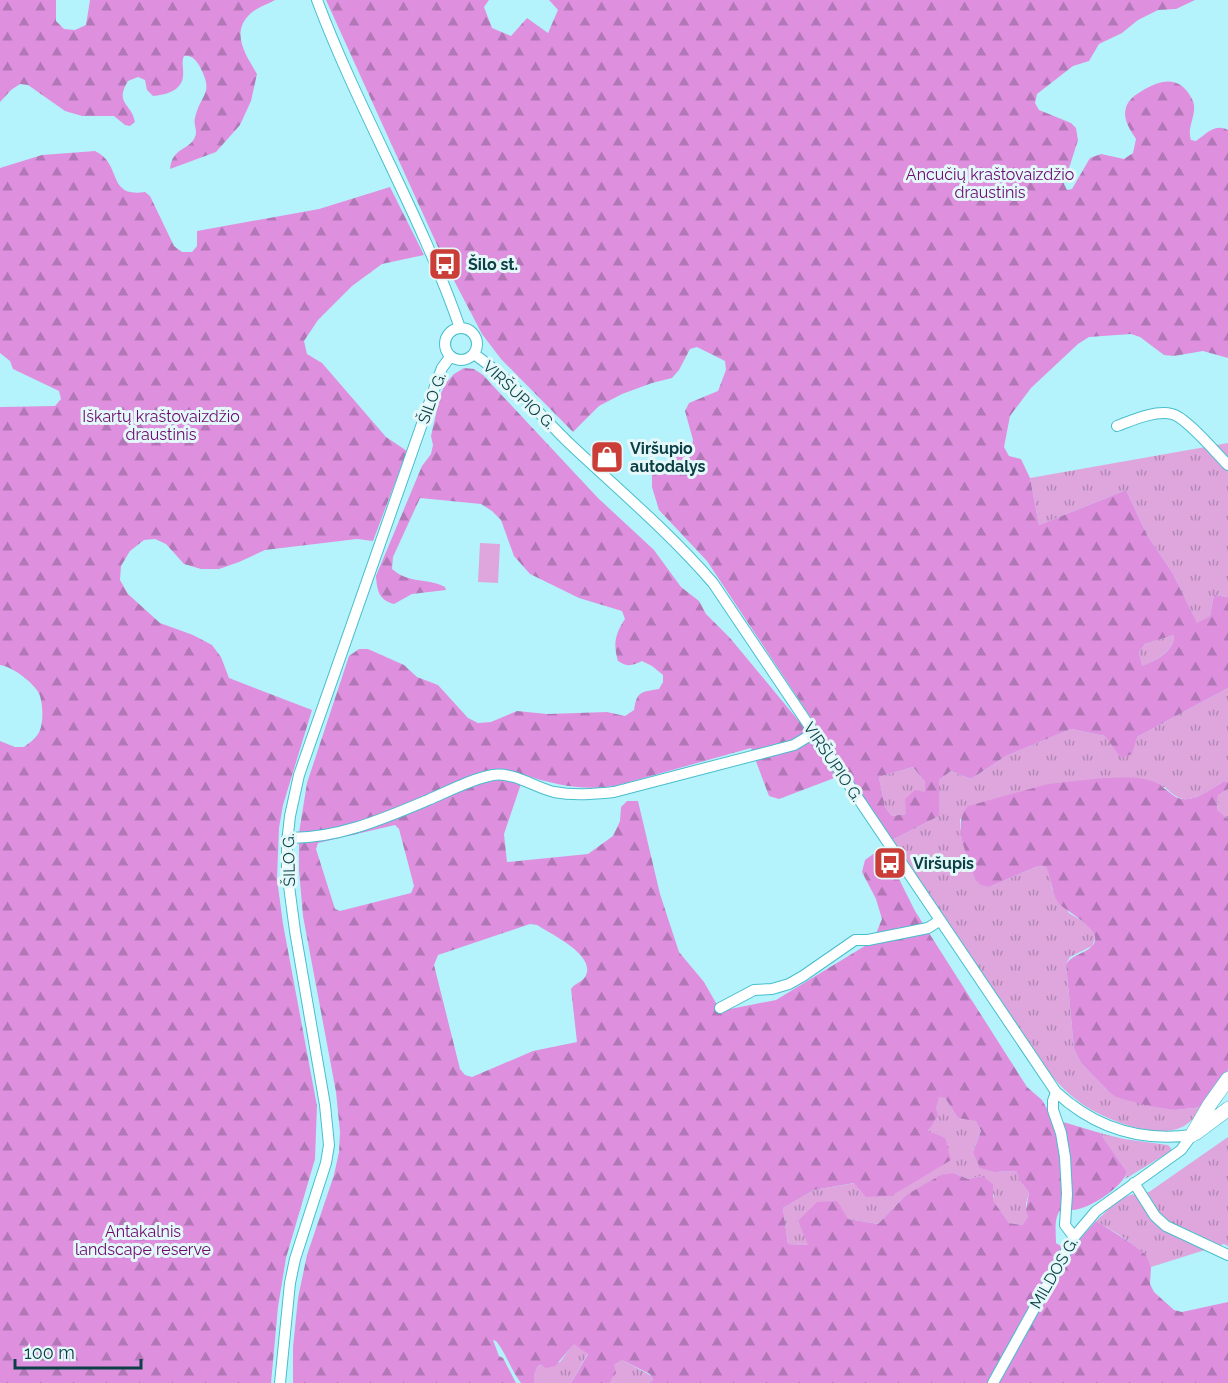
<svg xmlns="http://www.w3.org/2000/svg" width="1228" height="1383" viewBox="0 0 1228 1383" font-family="Raleway,sans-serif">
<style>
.grass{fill:url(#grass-tufts)}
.forest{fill:url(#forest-firs);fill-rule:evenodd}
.pitch{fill:#dea6dd}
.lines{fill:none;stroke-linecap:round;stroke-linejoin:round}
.minor-casing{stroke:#47becd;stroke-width:12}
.major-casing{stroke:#47becd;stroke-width:15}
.minor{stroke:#fff;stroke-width:10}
.major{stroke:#fff;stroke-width:14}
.labels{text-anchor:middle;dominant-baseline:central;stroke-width:6;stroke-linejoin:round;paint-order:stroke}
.park-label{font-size:16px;fill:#6c086e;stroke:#e4f8fa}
.poi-label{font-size:16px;font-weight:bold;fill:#0c4046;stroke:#e4f8fa;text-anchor:start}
.street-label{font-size:16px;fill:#0c4046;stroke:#e4f8fa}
</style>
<defs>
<pattern id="grass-tufts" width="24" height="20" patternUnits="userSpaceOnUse" patternTransform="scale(1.5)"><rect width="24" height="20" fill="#dea6dd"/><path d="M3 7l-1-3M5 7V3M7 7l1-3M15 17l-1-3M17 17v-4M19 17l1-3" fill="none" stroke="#b289b5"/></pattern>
<pattern id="forest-firs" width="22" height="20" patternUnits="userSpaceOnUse" patternTransform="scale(1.5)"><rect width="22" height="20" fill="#de90de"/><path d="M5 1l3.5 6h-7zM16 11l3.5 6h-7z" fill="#b277b6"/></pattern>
</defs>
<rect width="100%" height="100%" fill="#b5f3fc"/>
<path class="grass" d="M1228,443v154l-14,-2 -4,21 -13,8 -25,-52 -25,-37 -21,-45 -87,35 -9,-47z
M1174,635c1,16 -20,26 -32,32l-3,-15 6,-8z
M1228,688v94l-4,-1c-12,8 -34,25 -48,15 -4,-2 -8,-6 -11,-9l-205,32v8l15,52 14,8 49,-21 8,1 4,7 2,15 17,24 20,12 5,7 1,7 -3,7 -22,11 -4,7 8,85 7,14 26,27 68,20 28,-3c-5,6 -10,13 -16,17 -26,20 -87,-6 -109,-23 -14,-10 -25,-24 -36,-36l-150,-225 47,-24v-36l12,-9 20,8 35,-23 65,-27 34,7 32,1z
M913,767l12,15 1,10 -20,22 -14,2 -7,-9 -6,-30z
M1228,789v30l-11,-8 1,-16z
M939,1096l6,2 13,20 18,2 5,11 -8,21 22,20 21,-1 3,9 10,12 -3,12 2,13 -6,8 -13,-2 -17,-22 2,-6 -12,-19 -14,3 -14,-6 -48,22 -28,29 -30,-5 -50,2 11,24 -21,-1 -5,-36 31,-18 41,-7 73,-51z
M1100,1133l24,6 44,6 3,3v3l-46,28 2,-7z
M1228,1137v109l-4,-2 -73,23c-10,-23 -35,-33 -55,-46l22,-21 12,-5 19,-3z
M574,1343l14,10 -17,30h-37v-8l4,-9 22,-4z
M622,1360l28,15 3,5 -5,3h-38l4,-18z"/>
<path class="forest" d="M0,0h56v21l8,8 11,1 11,-5 4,-25h185c-7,4 -19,8 -25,14 -20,19 -4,41 7,60l-6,27 -11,24 -24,27 -46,17c2,-22 19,-18 25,-32 3,-6 -2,-13 0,-19 6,-26 20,-23 4,-53 -4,-6 -8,-10 -15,-9 -3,7 0,12 -1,20 -1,15 -18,19 -30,20l-6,-6 -2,-10 -7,-3 -10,4c-14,23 4,22 7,41l-5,4 -5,-1 -11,-9h-32l-17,-5 -37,-26 -8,-1 -9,6 -11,12z
M326,0h163l-5,7 8,21 19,8 16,-18 21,15 10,-23 -9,-10h646l-19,9 -18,1 -20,10 -16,13 -23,11 -10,17 -16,5 -36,28 -2,9 4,7 32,13 5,5 2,12 -14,44 3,6 5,-1 18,-31 11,-4 23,5 9,-6 3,-14c-5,-8 -11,-16 -11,-26 1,-13 10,-18 20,-24 19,-11 36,-12 47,10 7,14 -6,27 -1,41l5,1c10,-7 19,-18 32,-11v228l-25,-7 -29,5 -10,-1 -24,-18 -9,-3 -42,3 -11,7 -47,44 -21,28 -6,31 5,9 12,3 9,19 9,47 87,-35 21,45 25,37 25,51 13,-7 4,-21 14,2v91l-91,49 -5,17 -11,4 -16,-22 -34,-7 -65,27 -35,23 -20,-8 -12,9v36l-47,24 -185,-279 -48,-51 -7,-23v-12l9,-10 30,-16 2,-9 -8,-29 4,-8 29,-12 8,-21 -1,-9 -28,-14 -7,2 -11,21 -7,8 -20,5 -30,11 -23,12 -26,26 -72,-73 -19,-25 -34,-65zM1174,635c1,16 -20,27 -32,31l-3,-14 6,-8zM913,767l12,15v10l-10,-2 -10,9 1,15 -14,2 -7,-9 -6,-30z
M95,151c28,13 11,47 50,41l5,4 24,50 8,6h10l5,-6v-15l122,-22 71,-22 34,68 -42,9 -30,22 -34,34 -14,21 3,13 15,9 64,74 21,14 -34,90 -16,-2 -92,11 -26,12 -20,7h-18l-17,-5 -18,-20 -11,-5 -11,1 -14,11 -9,15 -1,14 8,14 32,29 33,12 19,10 9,12 8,21 83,32 -29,95 -4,23 -2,51 6,45 34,182 -2,53 -29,99 -8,49 -7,76h-271v-642l15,6h9c5,-4 11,-8 14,-13 6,-9 5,-28 2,-38 -3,-11 -28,-30 -40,-31v-258l55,-1 6,-7 -2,-8 -46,-22 -3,-8 -10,-8v-185l42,-13z
M464,368l10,1 9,6 115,123 56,52 27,37 18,14 7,13 24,24 73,88 34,51 -58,22 -10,-3 -18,-48 -136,38c-34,5 -58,-1 -91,-11l-20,59 3,28 81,-8 25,-18 7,-15 1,-14 6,-6h11l22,93 19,58 25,30 12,21 9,7 51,-10 97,-59 9,-22 -6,-20 -14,-27 3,-12 18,-13 32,64 112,176 15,13 11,19 47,14 27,39c-4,15 -39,38 -55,38 0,0 -8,-3 -9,-3 -10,9 -7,24 -7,36l8,5 9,-1 23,-26 35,22 15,12 5,12 -1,17 4,8 20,18 8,2 46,-10v81h-580l5,-3 -3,-6 -28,-14 -8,5 2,8 -4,5 -2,5h-39l17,-29 -14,-10 -19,22 -9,2 -5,-3 -3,1 -4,9v8h-13c-10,-13 -15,-30 -25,-42l-3,-1 6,16 4,2 13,25h-223v-36l5,-49 9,-43 27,-80 5,-23 1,-20 -4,-40 -33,-176 -4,-46v-37l8,-50 42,-127 10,-7h9l36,16 13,12 21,8 30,33 10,5 13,-1 26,-11 30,3 60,-2 18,4 9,-6c3,-19 7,-18 25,-21l4,-7v-7l-11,-9 -10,-5c-10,5 -15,6 -24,0 -5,-17 -3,-27 7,-42l-3,-8 -43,-13 -49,-24 -16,-18 -13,-36 -9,-9 -11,-7 -61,-6 -27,59 -1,12c17,15 37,9 53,18l1,3 -34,4 -18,10c-15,-4 -17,-13 -18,-28l46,-110 9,-12 2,-9 -2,-9 9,-40 5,-12 9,-10zM395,825l4,4 15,57 -3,7 -71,18 -5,-2 -19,-60 2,-6zM530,924l7,1c14,9 61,31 48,52 -3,5 -10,6 -14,12l6,53 -44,9 -61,26 -7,-2 -5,-6 -26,-104 4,-10zM939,1097l6,1 13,20 18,3 5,10 -8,21 7,16 15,4 21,-1 3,9 10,12 -3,18 2,7 -6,8 -13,-2 -16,-22v-17l-11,-8 -14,3 -14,-6 -13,2 -35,20 -28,29 -30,-5 -11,-18 -20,1 -19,19 10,24 -20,-1 -5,-36 31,-18 40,-7 12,14 25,-1 60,-36 -6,-22 -17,-7 10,-16 -2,-7z
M1104,778c14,0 31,-2 44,2 13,3 18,11 28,17 15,8 36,-8 48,-16l4,1v7l-10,6 -1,15 11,9v251l-25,37 -28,3 -30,-5 -29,-8 -9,-7 -26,-27 -7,-14 -8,-85c7,-10 19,-10 26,-18 15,-16 -26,-33 -34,-44 -7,-10 -6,-24 -12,-35l-8,-1 -49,21 -8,-2 -6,-6c-7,-22 -24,-54 -7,-73l80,-22z"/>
<path class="pitch" d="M480,543l20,1 -2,39 -20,-1z"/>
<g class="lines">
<g class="minor-casing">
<path id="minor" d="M317,0c42,112 104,215 143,328
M445 344a16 16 0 1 1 32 0a16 16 0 1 1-32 0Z
M474,354c37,26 65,60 97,91 48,45 99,88 142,138l343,509c39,36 84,50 136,43
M1117,426c16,-6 38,-16 55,-12 14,3 45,40 56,51
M287,838c50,1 96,-19 141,-38 21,-9 43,-21 65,-25 21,-3 41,12 61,17 20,4 40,2 60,0l180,-47 20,-12
M720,1008l34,-18 18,-1 17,-5 14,-8 52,-36h13l60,-12 11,-7
M1056,1092l-3,9v9l8,23 4,24 2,37 -2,31 9,12
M1134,1183l21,33 11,10 62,29
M280,1383l10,-100 5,-24 31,-96 3,-18 -4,-40 -30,-174 -8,-60v-28l3,-27 9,-41 138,-394 5,-13 8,-11
M993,1383l81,-146 22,-26 85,-61 11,-15"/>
</g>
<g class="major-casing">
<path id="major" d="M1196,1133l32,-24
M1192,1135l18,-31 18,-25"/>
</g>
<use href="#minor" class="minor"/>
<use href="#major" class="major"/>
</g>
<defs>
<g id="bus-square" transform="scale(1.725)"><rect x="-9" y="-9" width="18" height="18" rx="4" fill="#cb3d37" stroke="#e4f8fa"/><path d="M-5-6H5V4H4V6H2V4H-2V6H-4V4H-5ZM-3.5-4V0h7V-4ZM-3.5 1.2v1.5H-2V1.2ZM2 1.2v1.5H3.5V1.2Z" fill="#fff"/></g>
<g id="shop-square" transform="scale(1.725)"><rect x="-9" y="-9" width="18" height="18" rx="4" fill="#cb3d37" stroke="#e4f8fa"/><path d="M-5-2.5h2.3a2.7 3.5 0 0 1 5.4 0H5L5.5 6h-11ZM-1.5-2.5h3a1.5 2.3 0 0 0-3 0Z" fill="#fff"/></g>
</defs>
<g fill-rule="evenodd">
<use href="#bus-square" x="445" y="264"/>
<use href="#shop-square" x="607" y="457"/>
<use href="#bus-square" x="890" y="863"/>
</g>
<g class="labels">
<g class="park-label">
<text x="990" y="174">Ancučių kraštovaizdžio<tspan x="990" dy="18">draustinis</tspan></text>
<text x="161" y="416">Iškartų kraštovaizdžio<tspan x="161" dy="18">draustinis</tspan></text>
<text x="143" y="1231">Antakalnis<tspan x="143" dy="18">landscape reserve</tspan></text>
</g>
<g class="poi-label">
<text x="468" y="264">Šilo st.</text>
<text x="630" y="448">Viršupio<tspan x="630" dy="18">autodalys</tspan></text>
<text x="913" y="863">Viršupis</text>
</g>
<g class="street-label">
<text transform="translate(519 395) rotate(43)">VIRŠUPIO G.</text>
<text transform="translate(432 398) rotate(-70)">ŠILO G.</text>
<text transform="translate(833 762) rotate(56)">VIRŠUPIO G.</text>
<text transform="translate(289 860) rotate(-91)">ŠILO G.</text>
<text transform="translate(1054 1273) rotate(-60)">MILDOS G.</text>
</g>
</g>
<path d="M15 1359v9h126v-9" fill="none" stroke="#0c4046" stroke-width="3"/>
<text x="24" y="1359" font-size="18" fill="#0c4046" stroke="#e4f8fa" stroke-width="4.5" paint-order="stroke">100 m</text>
</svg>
